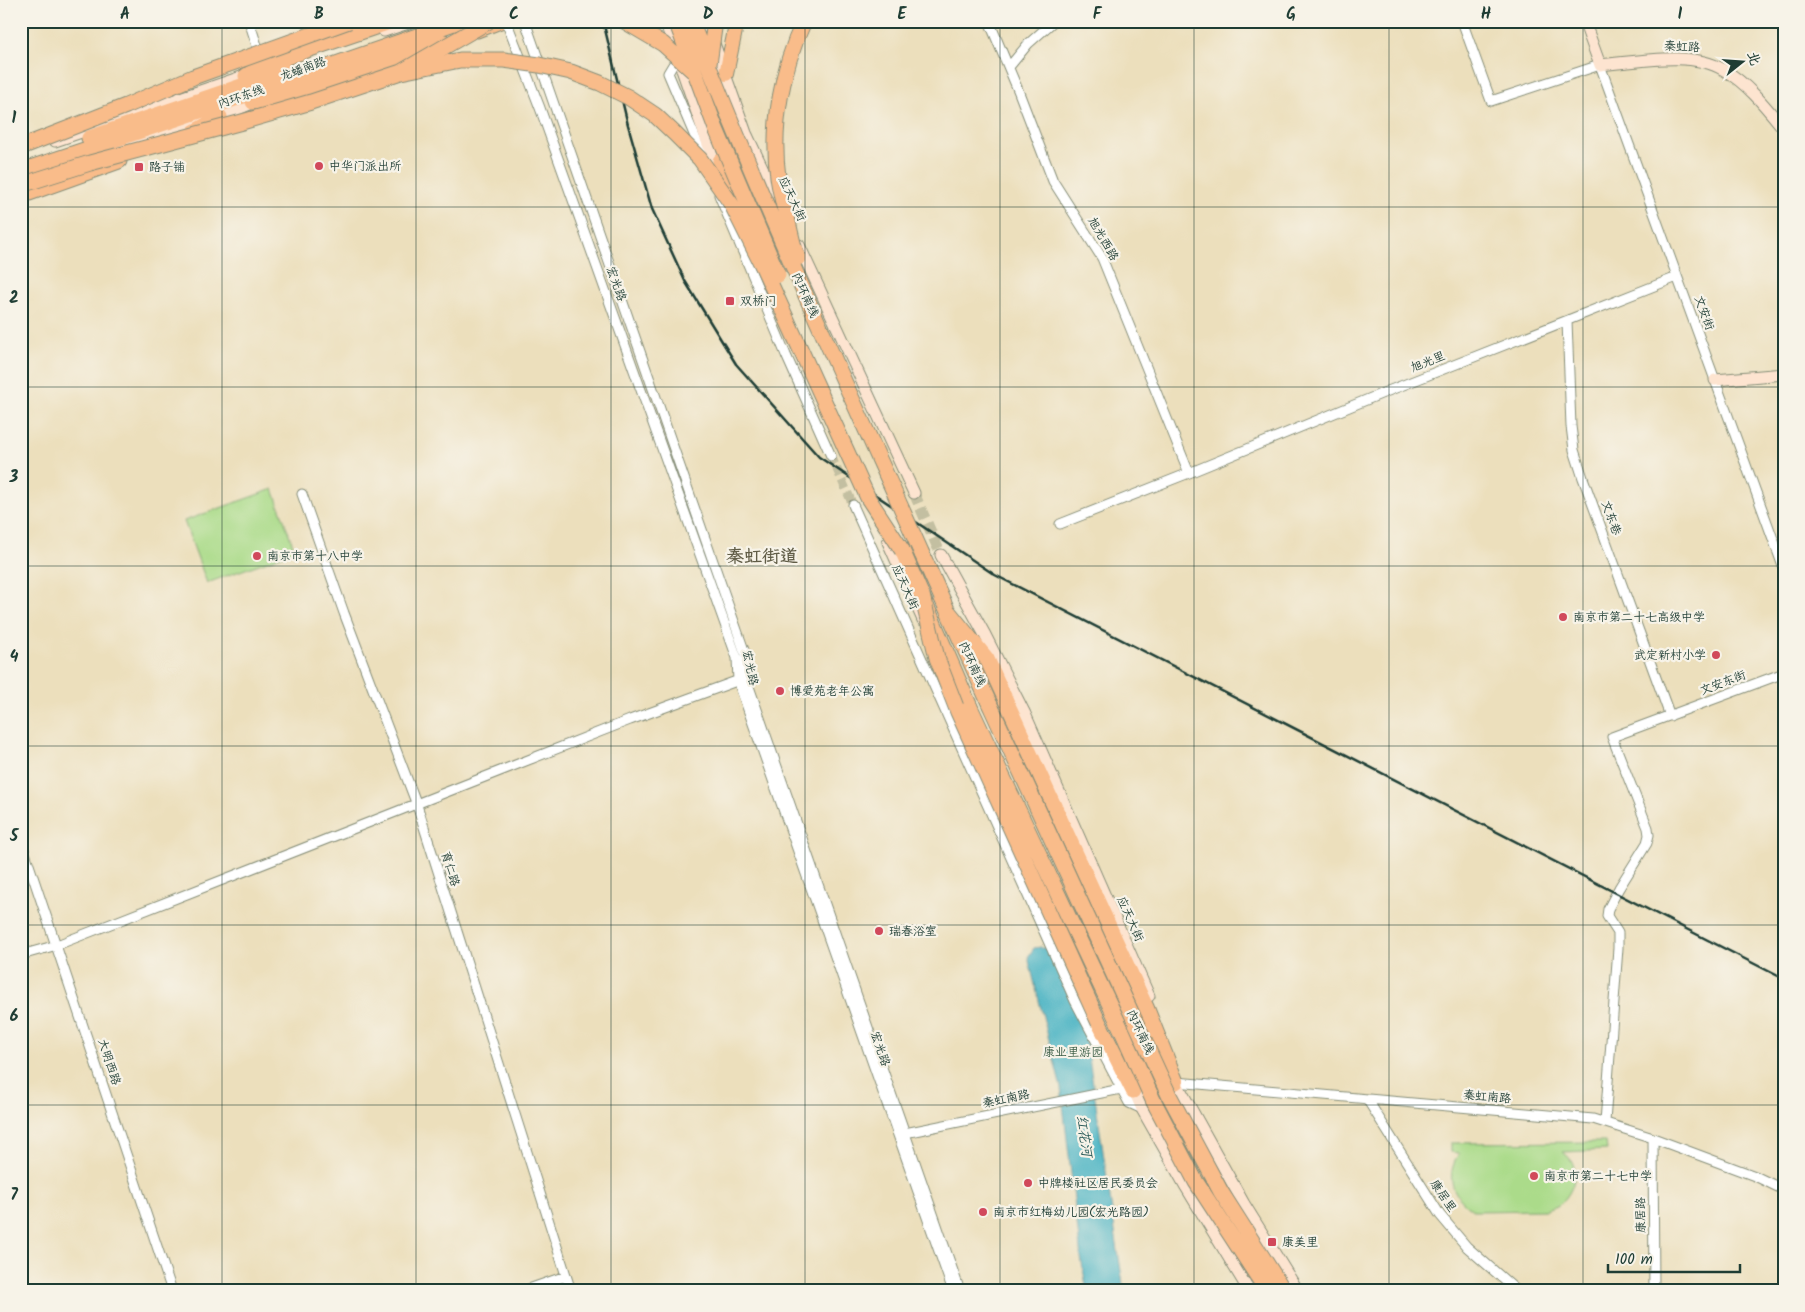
<svg xmlns="http://www.w3.org/2000/svg" width="1805" height="1312" viewBox="0 0 1805 1312" font-family="Kalam,'LXGW WenKai TC',sans-serif">
<style>
.green{fill:#abdb8a;stroke:#658c5f}
.water{fill:#46b2c3;stroke:#32787c}
.lines{fill:none;stroke-linecap:round;stroke-linejoin:round}
.street-tunnel{stroke:#c3bfa1;stroke-width:9;stroke-dasharray:9 4.5;stroke-linecap:butt}
.secondary-tunnel{stroke:#c3bfa1;stroke-width:11;stroke-dasharray:11 5.5;stroke-linecap:butt}
.street-casing{stroke:#868e78;stroke-width:11}
.secondary-casing{stroke:#868e78;stroke-width:13}
.primary-casing{stroke:#868e78;stroke-width:16}
.highway-casing{stroke:#868e78;stroke-width:17}
.street{stroke:#fff;stroke-width:9}
.secondary{stroke:#fde4d0;stroke-width:11}
.primary{stroke:#f9bc8a;stroke-width:14}
.highway{stroke:#f9bc8a;stroke-width:15}
.rail{stroke:#1f3d34;stroke-width:2.5}
.highway-bridge-casing{stroke:#868e78;stroke-width:17;stroke-linecap:butt}
.highway-bridge{stroke:#f9bc8a;stroke-width:15}
.grid{fill:none;stroke:#1f3d34;stroke-width:1;stroke-opacity:0.55}
.poi-dot{fill:#d1495b;stroke:#f7f3e8;stroke-width:2}
.labels{text-anchor:middle;dominant-baseline:central;stroke-width:4.5;stroke-linejoin:round;paint-order:stroke}
.street-label{font-size:12px;fill:#1f3d34;stroke:#f7f3e8}
.poi-label{font-size:12px;fill:#1f3d34;stroke:#f7f3e8;text-anchor:start}
.park-label{font-size:12px;fill:#3b5d45;stroke:#f7f3e8}
.water-label{font-size:14px;font-style:italic;fill:#295a58;stroke:#f7f3e8}
.district-label{font-size:18px;font-weight:bold;fill:#615d47;stroke:#f7f3e8}
.neatline{fill:none;stroke:#1f3d34;stroke-width:2}
.grid-label{font-size:16px;text-anchor:middle;font-weight:bold;fill:#1f3d34}
</style>
<rect width="100%" height="100%" fill="#f7f3e8"/>
<filter id="ink" filterUnits="userSpaceOnUse"><feTurbulence type="fractalNoise" baseFrequency=".02" numOctaves="2"/><feDisplacementMap in="SourceGraphic" scale="10" xChannelSelector="R" yChannelSelector="G"/><feConvolveMatrix kernelMatrix="1 2 1 2 8 2 1 2 1" color-interpolation-filters="sRGB"/></filter>
<filter id="wash" filterUnits="userSpaceOnUse"><feTurbulence type="fractalNoise" baseFrequency=".0096" numOctaves="4" result="noise"/><feDisplacementMap in="SourceGraphic" scale="20" xChannelSelector="R" yChannelSelector="G"/><feGaussianBlur stdDeviation="1.12" result="paint"/><feColorMatrix in="noise" values="0 0 0 0 0 0 0 0 0 0 0 0 0 0 0 0 0 1.4 0 .05"/><feComposite in="paint" operator="in"/></filter>
<g filter="url(#wash)">
<rect width="100%" height="100%" fill="#ecdfbc"/>
<path class="green" d="M273,489l22,62 -88,32 -23,-62z
M1606,1142l1,8 -44,2c2,2 6,5 8,8 9,15 0,37 -14,46 -3,2 -8,2 -11,4l-72,1c-23,-16 -29,-34 -15,-58l-9,-1v-9z"/>
<path class="water" d="M1041,947l9,3 36,88 38,253h-37l-6,-33 -20,-170 -33,-131 6,-9z"/>
</g>
<g filter="url(#ink)">
<g class="lines">
<path class="street-tunnel" d="M831,456l22,49"/>
<path class="secondary-tunnel" d="M914,493l27,62"/>
<g class="street-casing">
<path id="street" d="M249,21l12,37
M525,21l221,635v22l214,613
M989,21l29,69 35,91 49,77 87,215
M1462,21l29,80 109,-36 184,504
M507,23l33,85 197,550 1,23 215,610
M677,58l-9,15 36,85
M1009,67l19,-23 26,-23
M719,195l67,160 45,101
M1567,321l4,105 3,24 9,28 87,238
M302,494l42,119 73,192 154,486
M853,505l222,496 54,102 13,6
M1060,524l129,-51 199,-82 289,-114
M21,841l151,450
M21,955l36,-10 573,-225 112,-41
M1145,1089l31,-7 417,37 60,19 102,38 29,14
M1367,1099l73,116 27,32 50,44
M1605,1122l13,-174v-15l-11,-17 1,-7 11,-21 28,-45 2,-8 -1,-7 -36,-91 172,-64
M900,1134l221,-45
M1653,1138l1,153
M523,1291l43,-15"/>
</g>
<g class="secondary-casing">
<path id="secondary" d="M665,21l53,152
M706,21l40,112 32,68
M1584,21l16,44c37,-3 91,-15 124,5 24,14 42,37 60,59
M384,31l30,-10
M55,141l198,-68
M92,155l128,-38 39,-17
M799,245l115,248
M1715,380l69,-6
M888,542l35,78
M941,555l44,80 40,79 124,282
M1174,1076l2,6 68,122 54,87
M1131,1084l11,25 44,78 63,104"/>
</g>
<g class="primary-casing">
<path id="primary" d="M726,74l11,-53"/>
</g>
<g class="highway-casing">
<path id="highway" d="M477,30l23,-9
M246,76l17,-11 130,-44
M253,102l39,-7 152,-53
M194,132l26,-15
M89,138l196,-67
M720,161l18,48
M21,171l159,-53 280,-97
M21,196l98,-35
M902,550l68,157
M922,554l68,151
M948,611l39,48 159,348 30,75
M1099,1023l34,68"/>
</g>
<use href="#street" class="street"/>
<use href="#secondary" class="secondary"/>
<use href="#primary" class="primary"/>
<use href="#highway" class="highway"/>
<path class="rail" d="M603,21l25,104 24,84 33,72 51,83 83,93 176,118 789,404"/>
<g class="highway-bridge-casing">
<path id="highway-bridge" d="M624,21l39,23 30,27
M676,21l40,108 62,146
M691,21c70,181 152,357 231,533
M709,64l6,-43
M401,72l59,-12h44l35,5 32,7 29,11 28,14 27,18 19,18 26,26 32,46 31,62 105,231 34,52
M21,147l105,-41 67,-29 156,-56
M21,185l69,-22 152,-41 69,-20 90,-30 88,-51
M798,258c-5,-11 -7,-24 -10,-36 -4,-15 -8,-30 -10,-45 -7,-51 4,-109 26,-156
M922,595l15,63 21,54 141,311
M990,705l179,390 52,97 63,99
M970,707l153,326 30,67 43,82 71,109"/>
</g>
<use href="#highway-bridge" class="highway-bridge"/>
</g>
</g>
<path class="grid" d="M222,21v1270M416,21v1270M611,21v1270M805,21v1270M1000,21v1270M1194,21v1270M1389,21v1270M1583,21v1270M21,207h1763M21,387h1763M21,566h1763M21,746h1763M21,925h1763M21,1105h1763"/>
<g class="poi-dot">
<circle cx="319" cy="166" r="5"/>
<rect x="134" y="162" width="10" height="10" rx="2.5"/>
<rect x="725" y="296" width="10" height="10" rx="2.5"/>
<circle cx="257" cy="556" r="5"/>
<circle cx="1563" cy="617" r="5"/>
<circle cx="1716" cy="655" r="5"/>
<circle cx="780" cy="691" r="5"/>
<circle cx="879" cy="931" r="5"/>
<circle cx="1534" cy="1176" r="5"/>
<circle cx="1028" cy="1183" r="5"/>
<circle cx="983" cy="1212" r="5"/>
<rect x="1267" y="1237" width="10" height="10" rx="2.5"/>
</g>
<g class="labels">
<g class="street-label">
<text transform="translate(1682 47) rotate(3)">秦虹路</text>
<text transform="translate(303 69) rotate(-20)">龙蟠南路</text>
<text transform="translate(241 97) rotate(-19)">内环东线</text>
<text transform="translate(792 199) rotate(65)">应天大街</text>
<text transform="translate(1103 239) rotate(60)">旭光西路</text>
<text transform="translate(616 284) rotate(70)">宏光路</text>
<text transform="translate(805 295) rotate(66)">内环南线</text>
<text transform="translate(1704 313) rotate(70)">文安街</text>
<text transform="translate(1428 362) rotate(-21)">旭光里</text>
<text transform="translate(1611 518) rotate(70)">文东巷</text>
<text transform="translate(905 587) rotate(66)">应天大街</text>
<text transform="translate(972 664) rotate(66)">内环南线</text>
<text transform="translate(750 668) rotate(78)">宏光路</text>
<text transform="translate(1723 683) rotate(-21)">文安东街</text>
<text transform="translate(450 869) rotate(73)">育仁路</text>
<text transform="translate(1130 919) rotate(66)">应天大街</text>
<text transform="translate(1140 1032) rotate(65)">内环南线</text>
<text transform="translate(880 1049) rotate(71)">宏光路</text>
<text transform="translate(109 1062) rotate(72)">大明西路</text>
<text transform="translate(1487 1097) rotate(5)">秦虹南路</text>
<text transform="translate(1006 1099) rotate(-12)">秦虹南路</text>
<text transform="translate(1443 1196) rotate(56)">康居里</text>
<text transform="translate(1641 1215) rotate(-91)">康居路</text>
</g>
<g class="poi-label">
<text x="329" y="166">中华门派出所</text>
<text x="149" y="167">路子铺</text>
<text x="740" y="301">双桥门</text>
<text x="267" y="556">南京市第十八中学</text>
<text x="1573" y="617">南京市第二十七高级中学</text>
<text x="1706" y="655" text-anchor="end">武定新村小学</text>
<text x="790" y="691">博爱苑老年公寓</text>
<text x="889" y="931">瑞春浴室</text>
<text x="1544" y="1176">南京市第二十七中学</text>
<text x="1038" y="1183">中牌楼社区居民委员会</text>
<text x="993" y="1212">南京市红梅幼儿园(宏光路园)</text>
<text x="1282" y="1242">康美里</text>
</g>
<g class="park-label">
<text x="1073" y="1052">康业里游园</text>
</g>
<g class="water-label">
<text transform="translate(1084 1136) rotate(82)">红花河</text>
</g>
<g class="district-label">
<text x="762" y="557">秦虹街道</text>
</g>
</g>
<rect width="1805" height="1312" fill="none" stroke="#f7f3e8" stroke-width="55"/>
<g transform="translate(1742 62) rotate(73)" stroke="#f7f3e8" stroke-width="4" paint-order="stroke">
<path d="M0-4L9 19L0 12L-9 19Z" fill="#1f3d34"/>
<text y="-8" font-size="14" font-weight="bold" text-anchor="middle" fill="#1f3d34">北</text>
</g>
<path d="M1608 1264v8h132v-8" fill="none" stroke="#1f3d34" stroke-width="2.5"/>
<text x="1615" y="1264" font-size="15" fill="#1f3d34" stroke="#f7f3e8" stroke-width="4" paint-order="stroke">100 m</text>
<rect x="28" y="28" width="1750" height="1256" class="neatline"/>
<g class="grid-label">
<text x="125" y="19">A</text>
<text x="319" y="19">B</text>
<text x="514" y="19">C</text>
<text x="708" y="19">D</text>
<text x="902" y="19">E</text>
<text x="1097" y="19">F</text>
<text x="1291" y="19">G</text>
<text x="1486" y="19">H</text>
<text x="1680" y="19">I</text>
<text x="14" y="123">1</text>
<text x="14" y="303">2</text>
<text x="14" y="482">3</text>
<text x="14" y="662">4</text>
<text x="14" y="841">5</text>
<text x="14" y="1021">6</text>
<text x="14" y="1200">7</text>
</g>
</svg>
